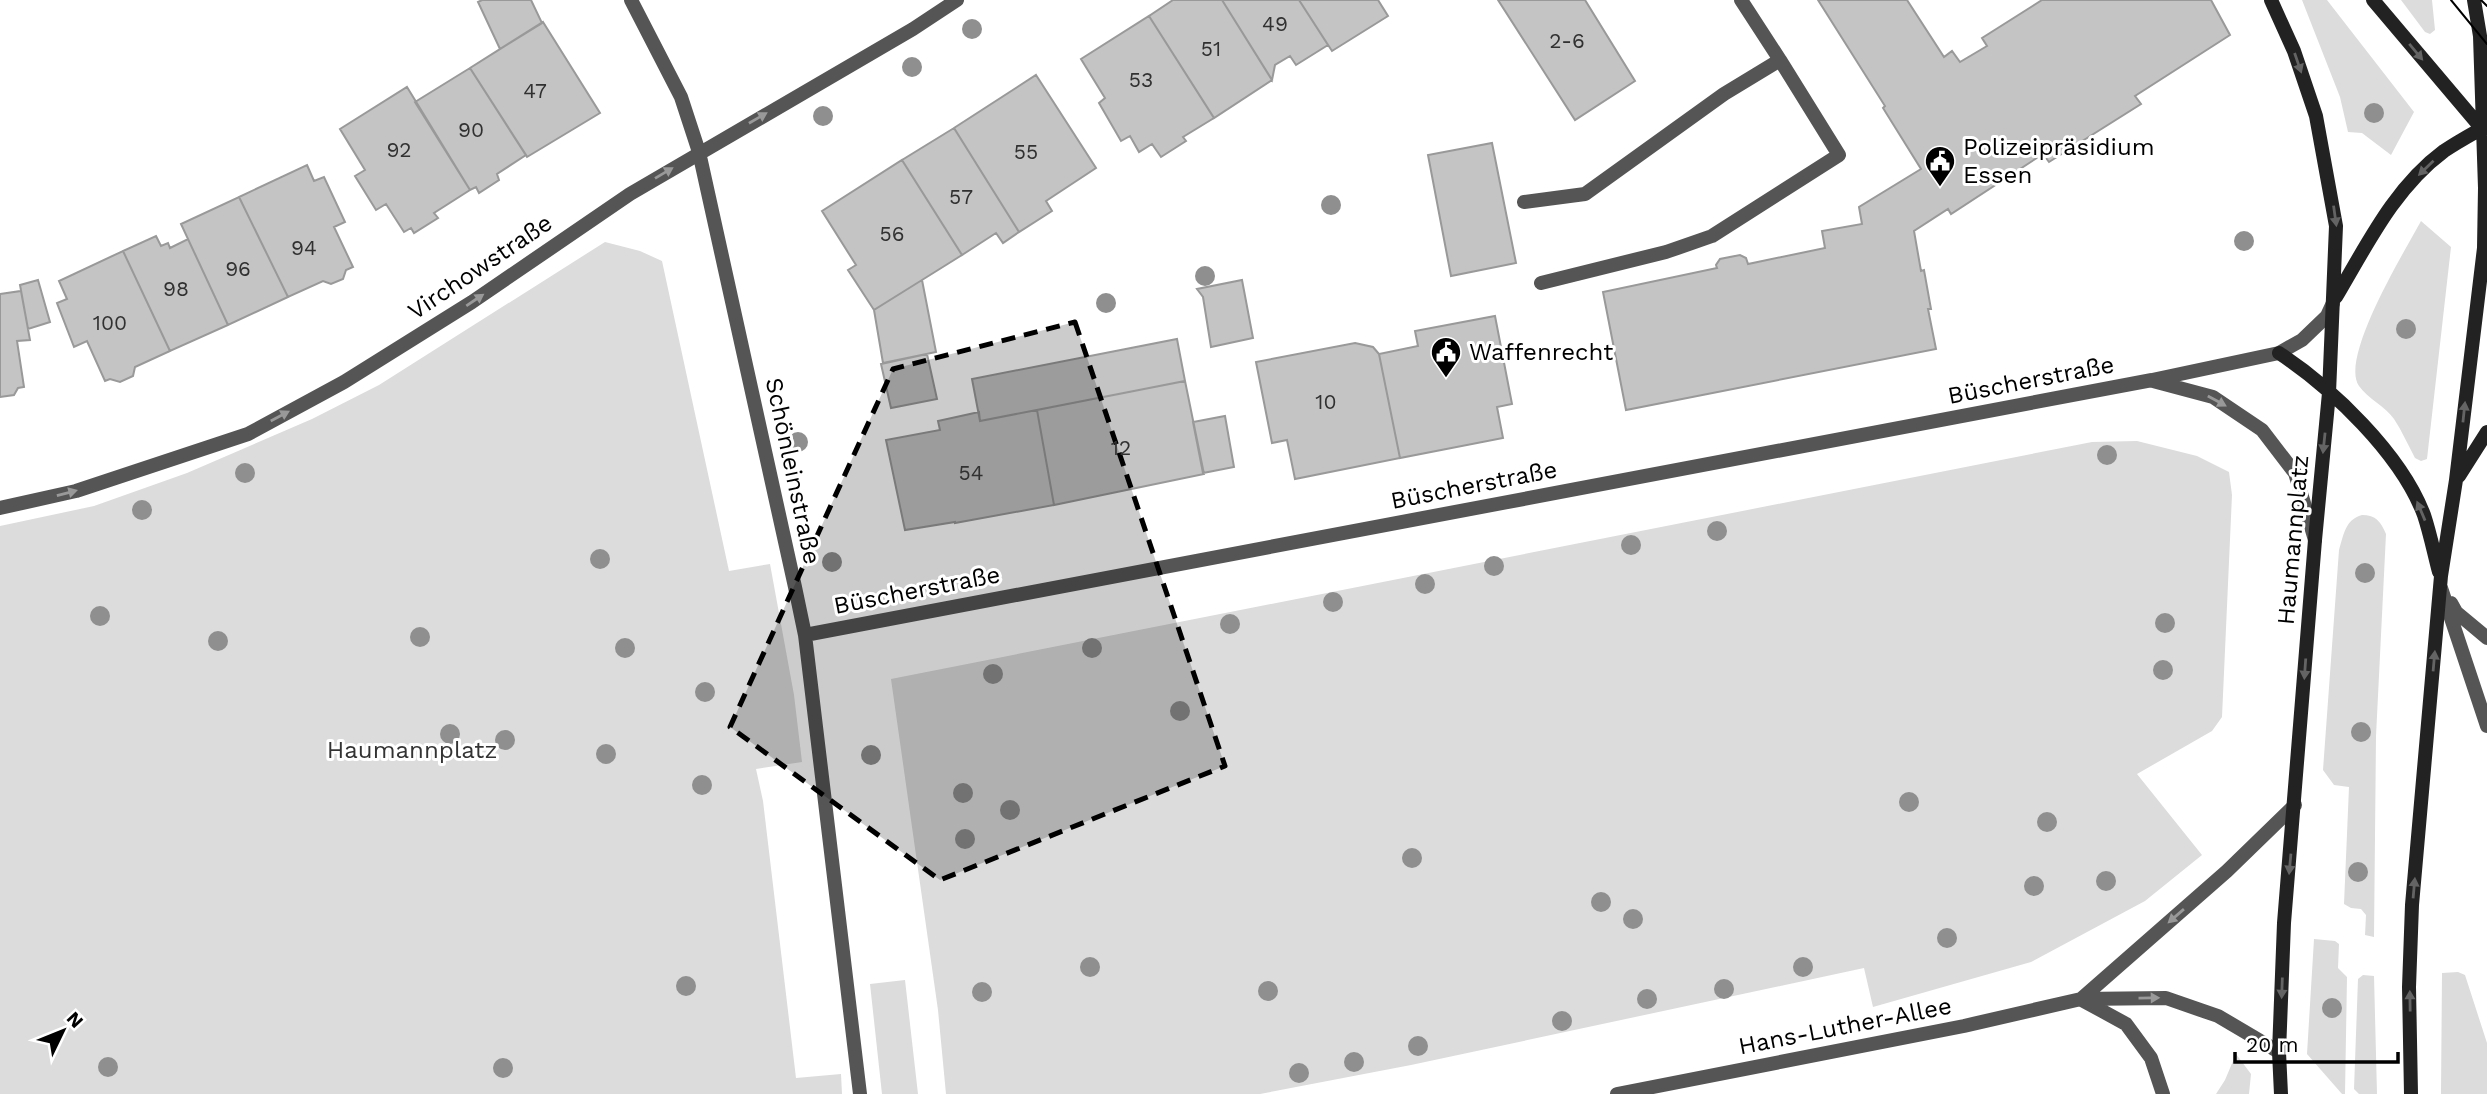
<svg xmlns="http://www.w3.org/2000/svg" width="2487" height="1094" viewBox="0 0 2487 1094" font-family="'Work Sans',sans-serif">
<style>
.green{fill:#dcdcdc}
.building{fill:#c4c4c4;stroke:#999;stroke-width:2}
.lines{fill:none;stroke-linecap:round;stroke-linejoin:round}
.service{stroke:#555;stroke-width:14}
.minor{stroke:#555;stroke-width:14}
.secondary{stroke:#222;stroke-width:14}
.tram{stroke:#000;stroke-width:2}
.tree{fill:#8f8f8f}
.oneway{fill:#646464}
.oneway2{fill:#999}
.marked{fill:#000;fill-opacity:0.2;stroke:#000;stroke-width:5;stroke-dasharray:14 9;stroke-linejoin:round}
.labels{text-anchor:middle;dominant-baseline:central;stroke-width:6;stroke-linejoin:round;paint-order:stroke}
.number-label{font-size:21px;fill:#313131}
.poi-label{font-size:24px;fill:#000;stroke:#fff;text-anchor:start}
.street-label{font-size:24px;fill:#000;stroke:#fff}
.park-label{font-size:24px;fill:#333;stroke:#fff}
</style>
<rect width="100%" height="100%" fill="#fff"/>
<path class="green" d="M2302,0h25l87,112 -23,43 -29,-22 -14,-1 -8,-35z
M2401,0h31l3,30 -5,4 -5,-2z
M2421,221l30,26 -24,212 -6,2 -6,-3c-7,-13 -13,-27 -21,-39 -9,-13 -26,-20 -35,-33 -20,-28 47,-137 62,-165z
M605,242l35,9 22,10 67,310 41,-7 24,131 8,67 -46,7 7,32 33,277 45,-4 1,20h-842v-568l94,-20 93,-33 125,-54 67,-34z
M2137,441l60,15 32,16 3,23 -10,222 -10,14 -75,43 65,81 -57,46 -114,61 -158,45 -9,-39 -453,97 -151,29h-314l-8,-84 -47,-331 1201,-237z
M2362,515c14,0 19,7 24,19l-10,202 -2,201 -9,-2 1,-20 -5,-6 -10,-1 -7,-4 5,-117 -15,-2 -11,-15 16,-220c5,-16 6,-30 23,-35z
M2314,939l21,2 4,3 -1,24 9,9 -2,117h-3l-35,-40z
M2458,972l7,3 22,68v51h-46l1,-121z
M2363,975l11,1 3,118h-18l-5,-5 4,-110z
M905,980l13,114h-36l-12,-110z
M2236,1054l15,20 -2,20h-33l9,-14z"/>
<path class="building" d="M482,0h49l11,23 -42,26 -22,-47z
M1173,0h49l50,80 -58,38 -65,-102z
M1222,0h77l29,45 -32,20 -6,-9 -15,9 -3,15z
M1299,0h79l10,16 -56,35z
M1498,0h87l50,81 -60,39z
M1818,0h89l37,57 8,-6 8,11 27,-16 -5,-8 60,-38h169l19,35 -95,61 6,8 -92,58 -6,-8 -92,60 -3,-5 -34,22 7,40 3,-1 7,39h-3l8,40 -310,61 -23,-118 114,-24 -1,-3 4,-6 20,-4 6,3 2,6 77,-16 -3,-17 40,-7 -3,-17 62,-38 -38,-61 2,-2z
M1149,16l65,102 -31,19 3,4 -25,16 -9,-13 -13,8 -9,-16 -9,5 -22,-38 6,-5 -24,-39z
M543,22l57,91 -73,44 -57,-89z
M470,68l56,87 -29,19 2,6 -20,13 -3,-6 -6,3 -55,-88z
M1036,75l60,93 -50,33 6,10 -33,21 -65,-104z
M407,87l63,103 -36,23 4,5 -24,15 -3,-5 -7,4 -18,-28 -10,6 -21,-34 10,-6 -25,-41z
M954,128l65,104 -16,11 -7,-10 -34,22 -60,-95z
M1492,143l24,120 -65,13 -23,-121z
M902,160l60,95 -88,55 -26,-40 8,-5 -34,-54z
M307,165l7,16 10,-4 21,45 -11,5 19,40 -7,3 -3,9 -12,5 -8,-3 -35,16 -49,-100z
M239,197l49,100 -60,28 -47,-101z
M156,236l5,10 7,-3 2,5 18,-9 40,86 -58,26 -47,-100z
M123,251l47,100 -35,16 -2,9 -13,6 -10,-3 -5,2 -18,-40 -13,6 -17,-44 10,-4 -8,-18z
M38,280l12,42 -22,7 -8,-44z
M922,280l14,72 -53,11 -9,-53z
M1242,280l11,58 -42,9 -8,-50 -6,-8z
M21,291l9,49 -13,1 7,46 -6,1 -4,7 -14,2v-103z
M1495,316l17,88 -15,3 6,31 -103,20 -21,-104 39,-8 -3,-15z
M1177,339l8,42 -205,40 -8,-42z
M1355,343l18,4 6,7 21,104 -105,21 -8,-39 -15,3 -16,-81z
M927,354l10,45 -46,9 -10,-44z
M1185,381l19,93 -150,31 -17,-95z
M1037,410l17,95 -99,18v-1l-50,8 -19,-90 54,-10 -2,-9 41,-9 1,9z
M1225,416l9,51 -31,6 -10,-51z"/>
<g class="lines">
<path class="service" d="M1524,202l61,-8 139,-100 56,-34 -39,-60
M1541,283l125,-31 46,-16 127,-81 -59,-95"/>
<path class="minor" d="M631,0l50,97 18,55 96,435 10,48 55,459
M2153,381l60,16 49,33 33,43 20,67
M0,508l76,-17 172,-57 96,-52 128,-80 158,-108 283,-165 44,-29
M2441,588l46,138
M2451,603l5,9 31,26
M805,635l1347,-255 127,-27 23,-13 25,-24 6,-13
M2081,999l146,-128 68,-66
M2082,1000l44,24 25,34 12,36
M1617,1094l347,-68 117,-27 85,-1 52,18 61,36"/>
<path class="secondary" d="M2271,0l23,51 22,65 20,110 -7,167 -14,147 -31,383 -5,129 2,42
M2373,0l110,130
M2336,297c31,-52 58,-109 108,-146 13,-9 28,-17 42,-25
M2279,353c53,35 122,101 145,162 6,18 10,38 15,57
M2459,476l28,-44
M2411,1094l-2,-107 3,-82 29,-329 15,-96 28,-232 1,-60 -5,-152 -6,-36"/>
<path class="tram" d="M2451,0l36,44
M2481,0l6,6"/>
</g>
<g class="tree">
<circle cx="972" cy="29" r="10"/>
<circle cx="912" cy="67" r="10"/>
<circle cx="2374" cy="113" r="10"/>
<circle cx="823" cy="116" r="10"/>
<circle cx="1331" cy="205" r="10"/>
<circle cx="2244" cy="241" r="10"/>
<circle cx="1205" cy="276" r="10"/>
<circle cx="1106" cy="303" r="10"/>
<circle cx="2406" cy="329" r="10"/>
<circle cx="798" cy="442" r="10"/>
<circle cx="2107" cy="455" r="10"/>
<circle cx="245" cy="473" r="10"/>
<circle cx="142" cy="510" r="10"/>
<circle cx="1717" cy="531" r="10"/>
<circle cx="1631" cy="545" r="10"/>
<circle cx="600" cy="559" r="10"/>
<circle cx="832" cy="562" r="10"/>
<circle cx="1494" cy="566" r="10"/>
<circle cx="2365" cy="573" r="10"/>
<circle cx="1425" cy="584" r="10"/>
<circle cx="1333" cy="602" r="10"/>
<circle cx="100" cy="616" r="10"/>
<circle cx="2165" cy="623" r="10"/>
<circle cx="1230" cy="624" r="10"/>
<circle cx="420" cy="637" r="10"/>
<circle cx="218" cy="641" r="10"/>
<circle cx="625" cy="648" r="10"/>
<circle cx="1092" cy="648" r="10"/>
<circle cx="2163" cy="670" r="10"/>
<circle cx="993" cy="674" r="10"/>
<circle cx="705" cy="692" r="10"/>
<circle cx="1180" cy="711" r="10"/>
<circle cx="2361" cy="732" r="10"/>
<circle cx="450" cy="734" r="10"/>
<circle cx="505" cy="740" r="10"/>
<circle cx="606" cy="754" r="10"/>
<circle cx="871" cy="755" r="10"/>
<circle cx="702" cy="785" r="10"/>
<circle cx="963" cy="793" r="10"/>
<circle cx="1909" cy="802" r="10"/>
<circle cx="1010" cy="810" r="10"/>
<circle cx="2047" cy="822" r="10"/>
<circle cx="965" cy="839" r="10"/>
<circle cx="1412" cy="858" r="10"/>
<circle cx="2358" cy="872" r="10"/>
<circle cx="2106" cy="881" r="10"/>
<circle cx="2034" cy="886" r="10"/>
<circle cx="1601" cy="902" r="10"/>
<circle cx="1633" cy="919" r="10"/>
<circle cx="1947" cy="938" r="10"/>
<circle cx="1090" cy="967" r="10"/>
<circle cx="1803" cy="967" r="10"/>
<circle cx="686" cy="986" r="10"/>
<circle cx="1724" cy="989" r="10"/>
<circle cx="1268" cy="991" r="10"/>
<circle cx="982" cy="992" r="10"/>
<circle cx="1647" cy="999" r="10"/>
<circle cx="2332" cy="1008" r="10"/>
<circle cx="1562" cy="1021" r="10"/>
<circle cx="1418" cy="1046" r="10"/>
<circle cx="1354" cy="1062" r="10"/>
<circle cx="108" cy="1067" r="10"/>
<circle cx="503" cy="1068" r="10"/>
<circle cx="1299" cy="1073" r="10"/>
</g>
<defs><path id="oneway-solid" d="M-6-.8H1V-3.2L6.5 0L1 3.2V.8H-6Z" transform="scale(1.75)"/></defs>
<g class="oneway">
<use href="#oneway-solid" transform="translate(2416 52) rotate(50)"/>
<use href="#oneway-solid" transform="translate(2298 63) rotate(71)"/>
<use href="#oneway-solid" transform="translate(2426 168) rotate(136)"/>
<use href="#oneway-solid" transform="translate(2335 216) rotate(82)"/>
<use href="#oneway-solid" transform="translate(2464 412) rotate(-84)"/>
<use href="#oneway-solid" transform="translate(2324 443) rotate(96)"/>
<use href="#oneway-solid" transform="translate(2421 511) rotate(-113)"/>
<use href="#oneway-solid" transform="translate(2434 661) rotate(-85)"/>
<use href="#oneway-solid" transform="translate(2305 669) rotate(94)"/>
<use href="#oneway-solid" transform="translate(2290 864) rotate(95)"/>
<use href="#oneway-solid" transform="translate(2414 888) rotate(-85)"/>
<use href="#oneway-solid" transform="translate(2282 988) rotate(92)"/>
<use href="#oneway-solid" transform="translate(2410 1001) rotate(-91)"/>
</g>
<g class="oneway2">
<use href="#oneway-solid" transform="translate(758 118) rotate(-30)"/>
<use href="#oneway-solid" transform="translate(664 173) rotate(-31)"/>
<use href="#oneway-solid" transform="translate(475 300) rotate(-34)"/>
<use href="#oneway-solid" transform="translate(2217 401) rotate(29)"/>
<use href="#oneway-solid" transform="translate(280 416) rotate(-28)"/>
<use href="#oneway-solid" transform="translate(67 493) rotate(-15)"/>
<use href="#oneway-solid" transform="translate(2176 916) rotate(139)"/>
<use href="#oneway-solid" transform="translate(2149 998) rotate(-1)"/>
</g>
<path class="marked" d="M1075,322l150,444 -285,114 -210,-153 163,-358z"/>
<defs>
<g id="civic-pin" transform="scale(1.575)"><path d="M0 17L-7.5 6A9.5 9.5 0 1 1 7.5 6Z" fill="#000" stroke="#fff"/><path d="M-.6-6.5H3V-4.5H.6V-3L4-1V1h2V6H-6V1h2V-1L-.6-3ZM-1.2 2.5V6h2.4V2.5Z" fill="#fff"/></g>
</defs>
<g fill-rule="evenodd">
<use href="#civic-pin" x="1940" y="161"/>
<use href="#civic-pin" x="1446" y="352"/>
</g>
<g class="labels">
<g class="number-label">
<text x="1275" y="23">49</text>
<text x="1567" y="40">2-6</text>
<text x="1211" y="48">51</text>
<text x="1141" y="79">53</text>
<text x="535" y="90">47</text>
<text x="471" y="129">90</text>
<text x="399" y="149">92</text>
<text x="1026" y="151">55</text>
<text x="961" y="196">57</text>
<text x="892" y="233">56</text>
<text x="304" y="247">94</text>
<text x="238" y="268">96</text>
<text x="176" y="288">98</text>
<text x="110" y="322">100</text>
<text x="1326" y="401">10</text>
<text x="1121" y="447">12</text>
<text x="971" y="472">54</text>
</g>
<g class="poi-label">
<text x="1963" y="147">Polizeipräsidium<tspan x="1963" dy="28">Essen</tspan></text>
<text x="1469" y="352">Waffenrecht</text>
</g>
<g class="street-label">
<text transform="translate(480 267) rotate(-34)">Virchowstraße</text>
<text transform="translate(2031 380) rotate(-11)">Büscherstraße</text>
<text transform="translate(793 471) rotate(78)">Schönleinstraße</text>
<text transform="translate(1474 485) rotate(-11)">Büscherstraße</text>
<text transform="translate(2293 540) rotate(-85)">Haumannplatz</text>
<text transform="translate(917 590) rotate(-11)">Büscherstraße</text>
<text transform="translate(1845 1026) rotate(-11)">Hans-Luther-Allee</text>
</g>
<g class="park-label">
<text x="412" y="750">Haumannplatz</text>
</g>
</g>
<g transform="translate(63 1031) rotate(47)" stroke="#ffffff" stroke-width="5" paint-order="stroke">
<path d="M0-5L12 26L0 18L-12 26Z" fill="#000000"/>
<text y="-10" font-size="19" font-weight="bold" text-anchor="middle" fill="#000000">N</text>
</g>
<path d="M2235 1052v10h163v-10" fill="none" stroke="#000000" stroke-width="3.5"/>
<text x="2246" y="1052" font-size="21" fill="#000000" stroke="#ffffff" stroke-width="5" paint-order="stroke">20 m</text>
</svg>
